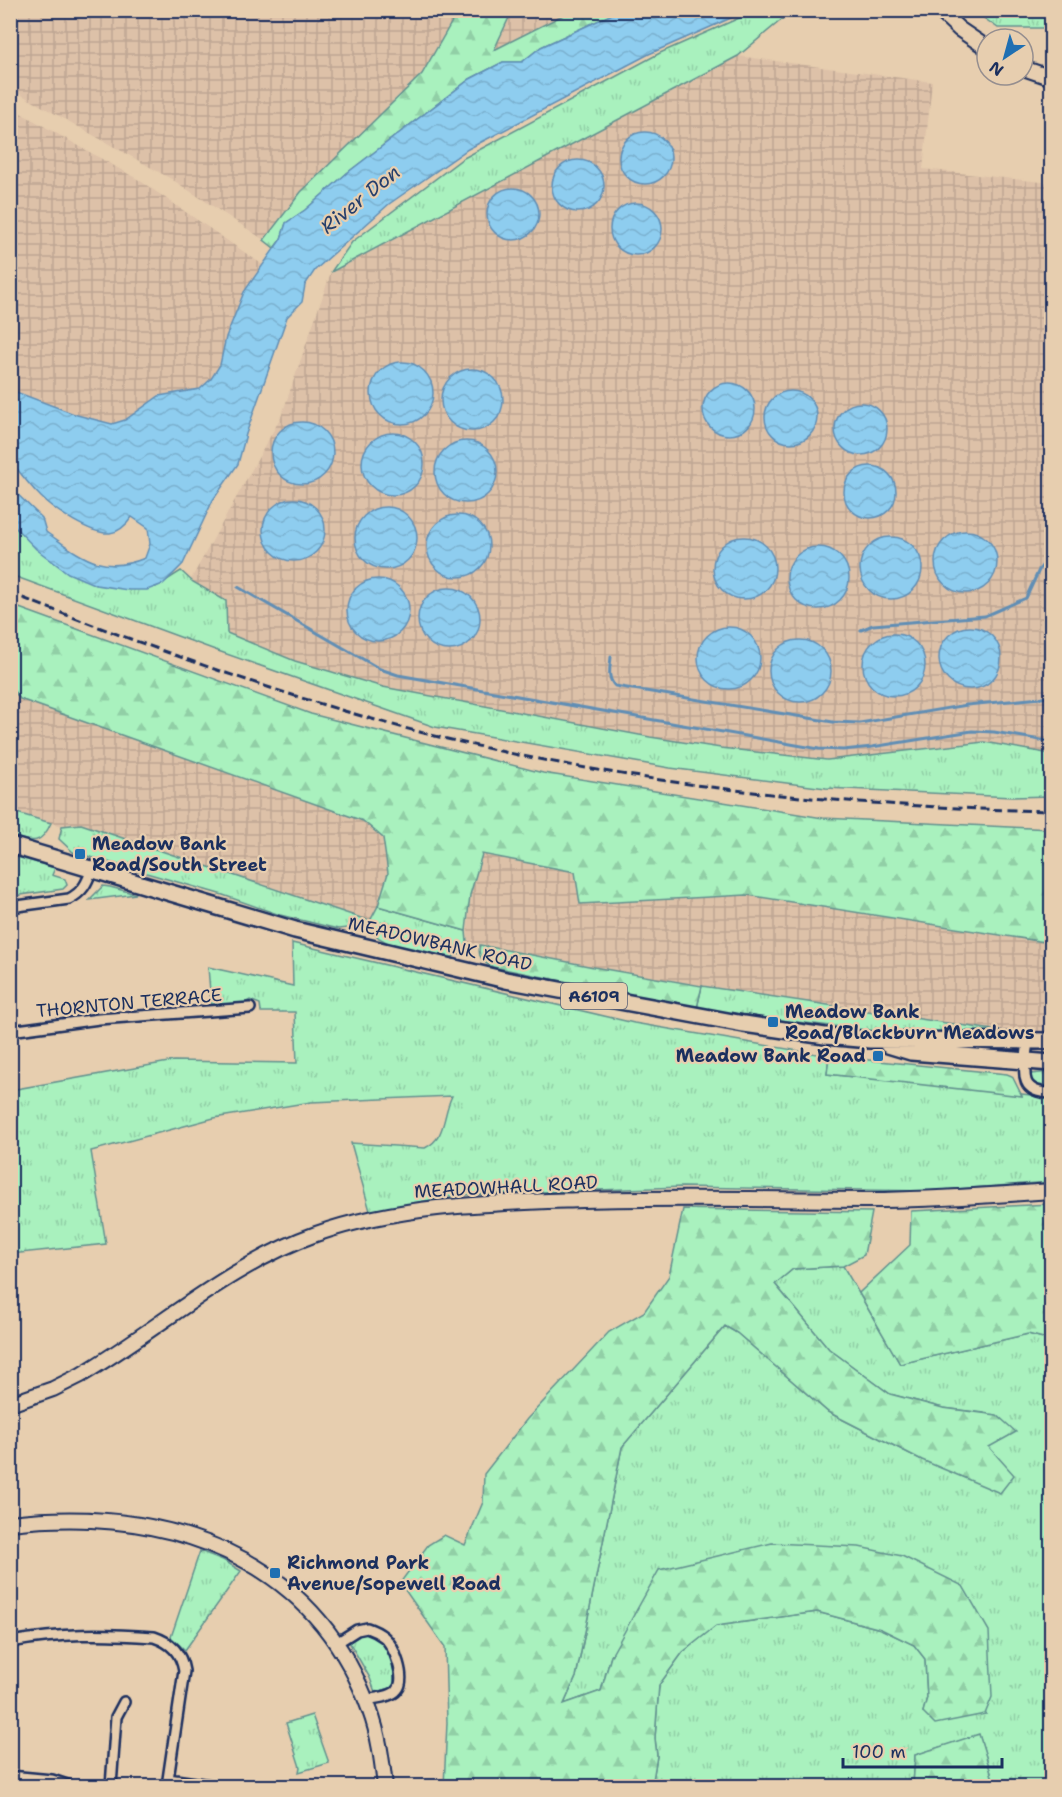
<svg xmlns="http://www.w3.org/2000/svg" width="1062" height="1797" viewBox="0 0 1062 1797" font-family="'Shantell Sans',sans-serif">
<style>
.industrial{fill:url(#industrial-grid)}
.grass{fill:url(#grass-tufts);stroke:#62908e;stroke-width:1.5}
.forest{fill:url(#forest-firs);stroke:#62908e;stroke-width:1.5}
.water{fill:url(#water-waves);stroke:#608eb5;stroke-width:1.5}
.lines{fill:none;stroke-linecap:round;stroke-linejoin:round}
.stream{stroke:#608eb5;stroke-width:3}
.street-casing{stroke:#1b2f5e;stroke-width:14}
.secondary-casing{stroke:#1b2f5e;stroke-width:18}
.primary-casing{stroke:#1b2f5e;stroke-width:20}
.street{stroke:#e7ceaf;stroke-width:9}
.secondary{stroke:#e7ceaf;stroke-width:14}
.primary{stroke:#e7ceaf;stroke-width:15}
.rail{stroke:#1b2f5e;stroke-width:3;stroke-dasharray:9 4.5;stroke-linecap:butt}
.poi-dot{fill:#1f6fb2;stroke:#e7ceaf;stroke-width:2}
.labels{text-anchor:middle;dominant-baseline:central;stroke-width:4.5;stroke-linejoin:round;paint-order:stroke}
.shield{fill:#e7ceaf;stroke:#585f76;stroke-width:1.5}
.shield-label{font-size:16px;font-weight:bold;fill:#1b2f5e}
.poi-label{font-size:18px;font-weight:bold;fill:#1b2f5e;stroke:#e7ceaf;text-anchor:start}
.street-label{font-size:18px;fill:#1b2f5e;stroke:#e7ceaf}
.water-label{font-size:20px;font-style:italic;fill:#263f6c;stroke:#e7ceaf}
</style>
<defs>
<pattern id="industrial-grid" width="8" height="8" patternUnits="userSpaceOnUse" patternTransform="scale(1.5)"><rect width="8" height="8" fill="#ddc1a8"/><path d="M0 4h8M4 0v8" fill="none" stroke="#bda693"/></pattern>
<pattern id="grass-tufts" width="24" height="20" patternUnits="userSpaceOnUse" patternTransform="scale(1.5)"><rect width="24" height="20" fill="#a9f1be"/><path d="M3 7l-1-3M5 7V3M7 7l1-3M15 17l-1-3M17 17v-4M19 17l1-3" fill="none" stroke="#91cfa6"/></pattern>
<pattern id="forest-firs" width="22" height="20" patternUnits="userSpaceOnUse" patternTransform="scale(1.5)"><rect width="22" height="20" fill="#a9f1be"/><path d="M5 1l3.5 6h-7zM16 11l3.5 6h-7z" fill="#91cfa6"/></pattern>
<pattern id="water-waves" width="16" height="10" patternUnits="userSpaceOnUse" patternTransform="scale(1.5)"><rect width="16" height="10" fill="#8ecdef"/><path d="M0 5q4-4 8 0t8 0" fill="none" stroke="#7ab0cf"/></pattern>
</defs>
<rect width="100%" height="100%" fill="#e7ceaf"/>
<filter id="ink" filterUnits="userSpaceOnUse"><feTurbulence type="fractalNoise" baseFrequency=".0167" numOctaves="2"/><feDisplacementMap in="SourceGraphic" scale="12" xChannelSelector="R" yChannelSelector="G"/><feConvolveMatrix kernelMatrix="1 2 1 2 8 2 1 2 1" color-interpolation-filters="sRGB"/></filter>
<g filter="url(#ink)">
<path class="industrial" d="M11,11h447l-36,63 -121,118 -37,48 -91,-60 -162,-91z
M512,11h59l-77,40z
M738,56l194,26 -9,87 128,14v571l-67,-12 -157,18 -106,-12 -71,-11 -266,-50 -89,-26 -68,-28 -37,-52 91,-164 50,-145z
M10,107l129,73 124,85 -19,27 -18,45 -6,28 -9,14 -11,10 -41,7 -34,24 -13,4 -35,-9 -66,-25z
M10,687l10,12 343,122 20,17 5,35 -10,33 -8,15 -288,-97 -20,2 -51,-15z
M482,854l94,18 4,32 167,-9 304,49v88l-38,1 -258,-38 -156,-27 -132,-26 3,-47z"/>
<path class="grass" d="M755,11h37l-54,45 -407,216 21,-30 110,-83 198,-106z
M974,11h77v17h-53z
M10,521l108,67 38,-1 25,-16 12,11 33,19 1,32 68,28 88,26 267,50 71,11 106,12 157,-18 67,12v42l-39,1 -186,-9 -156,-20 -235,-41 -217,-76 -207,-76z
M10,811l41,12c-10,23 -19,19 -40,13z
M81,824l289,97 8,-15 88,25 1,11 -6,11 -9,4 -57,-10 -16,-9 -7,-7 -20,-6 -4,3 -10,1 -58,-14 -57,-20 -150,-43 -14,-13 3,-13z
M10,855l45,13 -3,7 13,4 2,6 -4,4 -50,7 4,-21 -6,-2z
M103,886l7,1 26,7 -47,6z
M292,943l342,80 195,33 -2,18 224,23v85l-123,9 -246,-4 -223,8 -89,16 -19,-68 74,5c22,-11 17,-32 27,-52l-141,6 -97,16 -123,33 15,93 -95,10v-164l163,-29 123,2 -2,-51h-34l-1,-8 -10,-4 -7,4h-32l-3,-37 85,19z
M702,986l311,47 38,-1v4l-159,-3 -113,-13 -82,-12z
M843,1266l57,98 128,-30 23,6v443l-13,3h-43l-16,-51 -64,20 -2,31h-261l5,-30 -2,-18 4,-53 24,-33 32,-26 102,-14 64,17 33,16 11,14 2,39 -4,14 63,2 -84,-158 -291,100 -10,35 -37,13 12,-27 46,-230 103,-121 12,7 91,79 94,48 67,-14 -5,-33 -41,-5 -53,-14 -61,-45 -54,-65 18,-15z
M200,1551l23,9 18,11 -56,79 -14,-13z
M364,1633c27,7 31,30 30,54l-19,5 -5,-14 -22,-38z
M312,1715l17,48 -30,9 1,-5 -14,-44z"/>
<path class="forest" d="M458,11h54l-18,39 77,-39h48l-78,36 -19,15h-19l-33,17 -123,94 -42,37 -19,13 -5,16 -7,9 -10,-8 37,-48 121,-118z
M11,605l300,109 232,59 280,45 228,11v114l-304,-48 -167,9 -5,-32 -93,-18 -12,41 -4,36 -88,-25 10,-33 -5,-35 -20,-17 -343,-122 -9,-12z
M480,945l119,23 103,18 -5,22 -204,-41c-11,-5 -16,-11 -13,-22z
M829,1056l178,18 5,2 10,20 -195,-22z
M1051,1072v14l-19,-1 -2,-11z
M1051,1204v136l-23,-6 -128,30 -41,-71 51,-48 1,-34z
M683,1209l189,3 -8,43 -21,11 -50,3 -18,15 54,65 61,45 53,14 54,7 19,17 -27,15 25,28 -14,18 -78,-33 -94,-48 -91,-79 -12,-7 -103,121 -46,230 -12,27 37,-13 10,-35 48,-86 113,-27 87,4 43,9 61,30 26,45 3,66 -7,17 -50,10 -12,-12 4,-14 -2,-39 -11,-14 -33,-16 -64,-17 -101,14 -33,26 -24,33 -4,53 2,18 -5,30h-208l3,-63 -2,-76 -45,-64 28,-38 16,-10 21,10 18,-43 1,-28 43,-55 82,-87 35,-20 25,-36z
M979,1734l16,52h-82l2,-31z"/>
<path class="water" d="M619,11h128l-98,43 -181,95 -79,55 -74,66 -10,15 -3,17 -15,15 -41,117 -8,30 -25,36 -30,64 -20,20 -16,6h-19l-32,-5 -28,-12 -32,-24 -25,-26v-35l31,30 4,14c35,24 55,44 99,26l5,-14 -2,-16 -16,-11c-5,7 -12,15 -22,16 -18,2 -56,-23 -69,-36 -11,-11 -21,-24 -30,-36v-71l66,25 35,9 13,-4 34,-24 41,-7 11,-10 9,-14 6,-28 18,-45 37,-53 5,-16 19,-13 42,-37 123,-94 33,-17h19l19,-15z
M619 158a26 26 0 1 1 52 0a26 26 0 1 1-52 0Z
M552 186a26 26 0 1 1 52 0a26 26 0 1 1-52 0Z
M487 214a26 26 0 1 1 52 0a26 26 0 1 1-52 0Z
M610 229a26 26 0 1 1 52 0a26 26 0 1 1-52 0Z
M371 393a31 31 0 1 1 62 0a31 31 0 1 1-62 0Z
M441 400a31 31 0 1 1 62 0a31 31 0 1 1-62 0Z
M703 409a26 26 0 1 1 52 0a26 26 0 1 1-52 0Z
M765 417a26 26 0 1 1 52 0a26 26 0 1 1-52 0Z
M835 429a26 26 0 1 1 52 0a26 26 0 1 1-52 0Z
M271 453a31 31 0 1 1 62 0a31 31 0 1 1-62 0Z
M362 464a31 31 0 1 1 62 0a31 31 0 1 1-62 0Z
M435 472a31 31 0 1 1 62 0a31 31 0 1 1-62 0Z
M844 492a26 26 0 1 1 52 0a26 26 0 1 1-52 0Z
M263 530a31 31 0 1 1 62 0a31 31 0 1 1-62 0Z
M355 538a31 31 0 1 1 62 0a31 31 0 1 1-62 0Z
M427 546a31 31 0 1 1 62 0a31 31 0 1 1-62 0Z
M935 562a31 31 0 1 1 62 0a31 31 0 1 1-62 0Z
M713 568a31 31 0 1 1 62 0a31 31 0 1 1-62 0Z
M860 568a31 31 0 1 1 62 0a31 31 0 1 1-62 0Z
M787 578a31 31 0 1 1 62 0a31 31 0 1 1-62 0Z
M347 610a31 31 0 1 1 62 0a31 31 0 1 1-62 0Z
M418 619a31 31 0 1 1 62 0a31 31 0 1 1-62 0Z
M939 658a31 31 0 1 1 62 0a31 31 0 1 1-62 0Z
M698 658a31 31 0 1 1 62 0a31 31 0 1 1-62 0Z
M863 665a31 31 0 1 1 62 0a31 31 0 1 1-62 0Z
M769 671a31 31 0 1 1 62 0a31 31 0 1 1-62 0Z"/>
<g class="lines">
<path class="stream" d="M238,587l142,82 18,6 421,74 24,1 29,-3 100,-16 22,1 58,10
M861,630l12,-5 112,-9 41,-18 13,-28 3,-4 10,-4
M611,657c-1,11 -4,21 4,29l218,36 27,1 107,-18 85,-8"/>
<g class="street-casing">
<path id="street" d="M10,907l59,-8c14,-7 18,-16 23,-30
M10,1031l89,-12 151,-11
M1028,1040c-2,27 -14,53 24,53
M10,1642c52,-9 92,-9 144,-5 18,6 27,16 30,34l-17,115
M335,1644l22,-14 10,-2c6,2 12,5 17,9 10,8 23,42 13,53 -5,7 -23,8 -32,10
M10,1776l42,4 18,6
M168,1779l49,7
M111,1786l5,-69 8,-15"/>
</g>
<g class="secondary-casing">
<path id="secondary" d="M939,10l20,19 28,19
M1023,68l29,10
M10,1404l43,-15 28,-14c78,-46 148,-110 235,-141 86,-30 177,-31 267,-34 100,-3 200,0 301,0 55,-1 112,-5 168,-9
M10,1523c154,-17 304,30 360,188 9,24 12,50 15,75"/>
</g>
<g class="primary-casing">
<path id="primary" d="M10,845l285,85 211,50 238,44 81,12 45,4 182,1
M888,1045l23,7 141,11"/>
</g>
<use href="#street" class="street"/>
<use href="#secondary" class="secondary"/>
<use href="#primary" class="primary"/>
<path class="rail" d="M10,593c141,55 282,107 429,144 200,49 406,70 613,74"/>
</g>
</g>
<g class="poi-dot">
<rect x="74" y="848" width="12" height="12" rx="3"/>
<rect x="767" y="1016" width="12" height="12" rx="3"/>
<rect x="872" y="1050" width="12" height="12" rx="3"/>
<rect x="269" y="1567" width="12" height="12" rx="3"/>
</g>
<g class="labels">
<rect class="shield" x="561" y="983" width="66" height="26" rx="4.5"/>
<g class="shield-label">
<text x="594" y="996">A6109</text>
</g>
<g class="poi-label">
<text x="92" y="844">Meadow Bank<tspan x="92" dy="21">Road/South Street</tspan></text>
<text x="785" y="1012">Meadow Bank<tspan x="785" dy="21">Road/Blackburn Meadows</tspan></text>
<text x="866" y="1056" text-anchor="end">Meadow Bank Road</text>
<text x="287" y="1563">Richmond Park<tspan x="287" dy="21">Avenue/Sopewell Road</tspan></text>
</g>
<g class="street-label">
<text transform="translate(440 944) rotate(13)">MEADOWBANK ROAD</text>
<text transform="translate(129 1003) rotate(-5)">THORNTON TERRACE</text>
<text transform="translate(506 1187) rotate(-3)">MEADOWHALL ROAD</text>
</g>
<g class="water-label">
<text transform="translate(360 199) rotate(-39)">River Don</text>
</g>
</g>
<rect width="1062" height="1797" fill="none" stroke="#e7ceaf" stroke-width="36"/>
<rect x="18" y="18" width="1026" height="1761" fill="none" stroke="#1b2f5e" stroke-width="2" filter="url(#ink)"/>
<g transform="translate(1005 57) rotate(216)"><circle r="28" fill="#e7ceaf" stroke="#958e8f" stroke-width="1.5"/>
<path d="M0-4.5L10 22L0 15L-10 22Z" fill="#1f6fb2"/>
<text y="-9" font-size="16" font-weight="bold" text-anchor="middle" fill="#1b2f5e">N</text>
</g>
<path d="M843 1758v9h159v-9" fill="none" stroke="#1b2f5e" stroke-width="3"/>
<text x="852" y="1758" font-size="18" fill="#1b2f5e" stroke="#e7ceaf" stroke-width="4.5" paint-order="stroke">100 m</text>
</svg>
